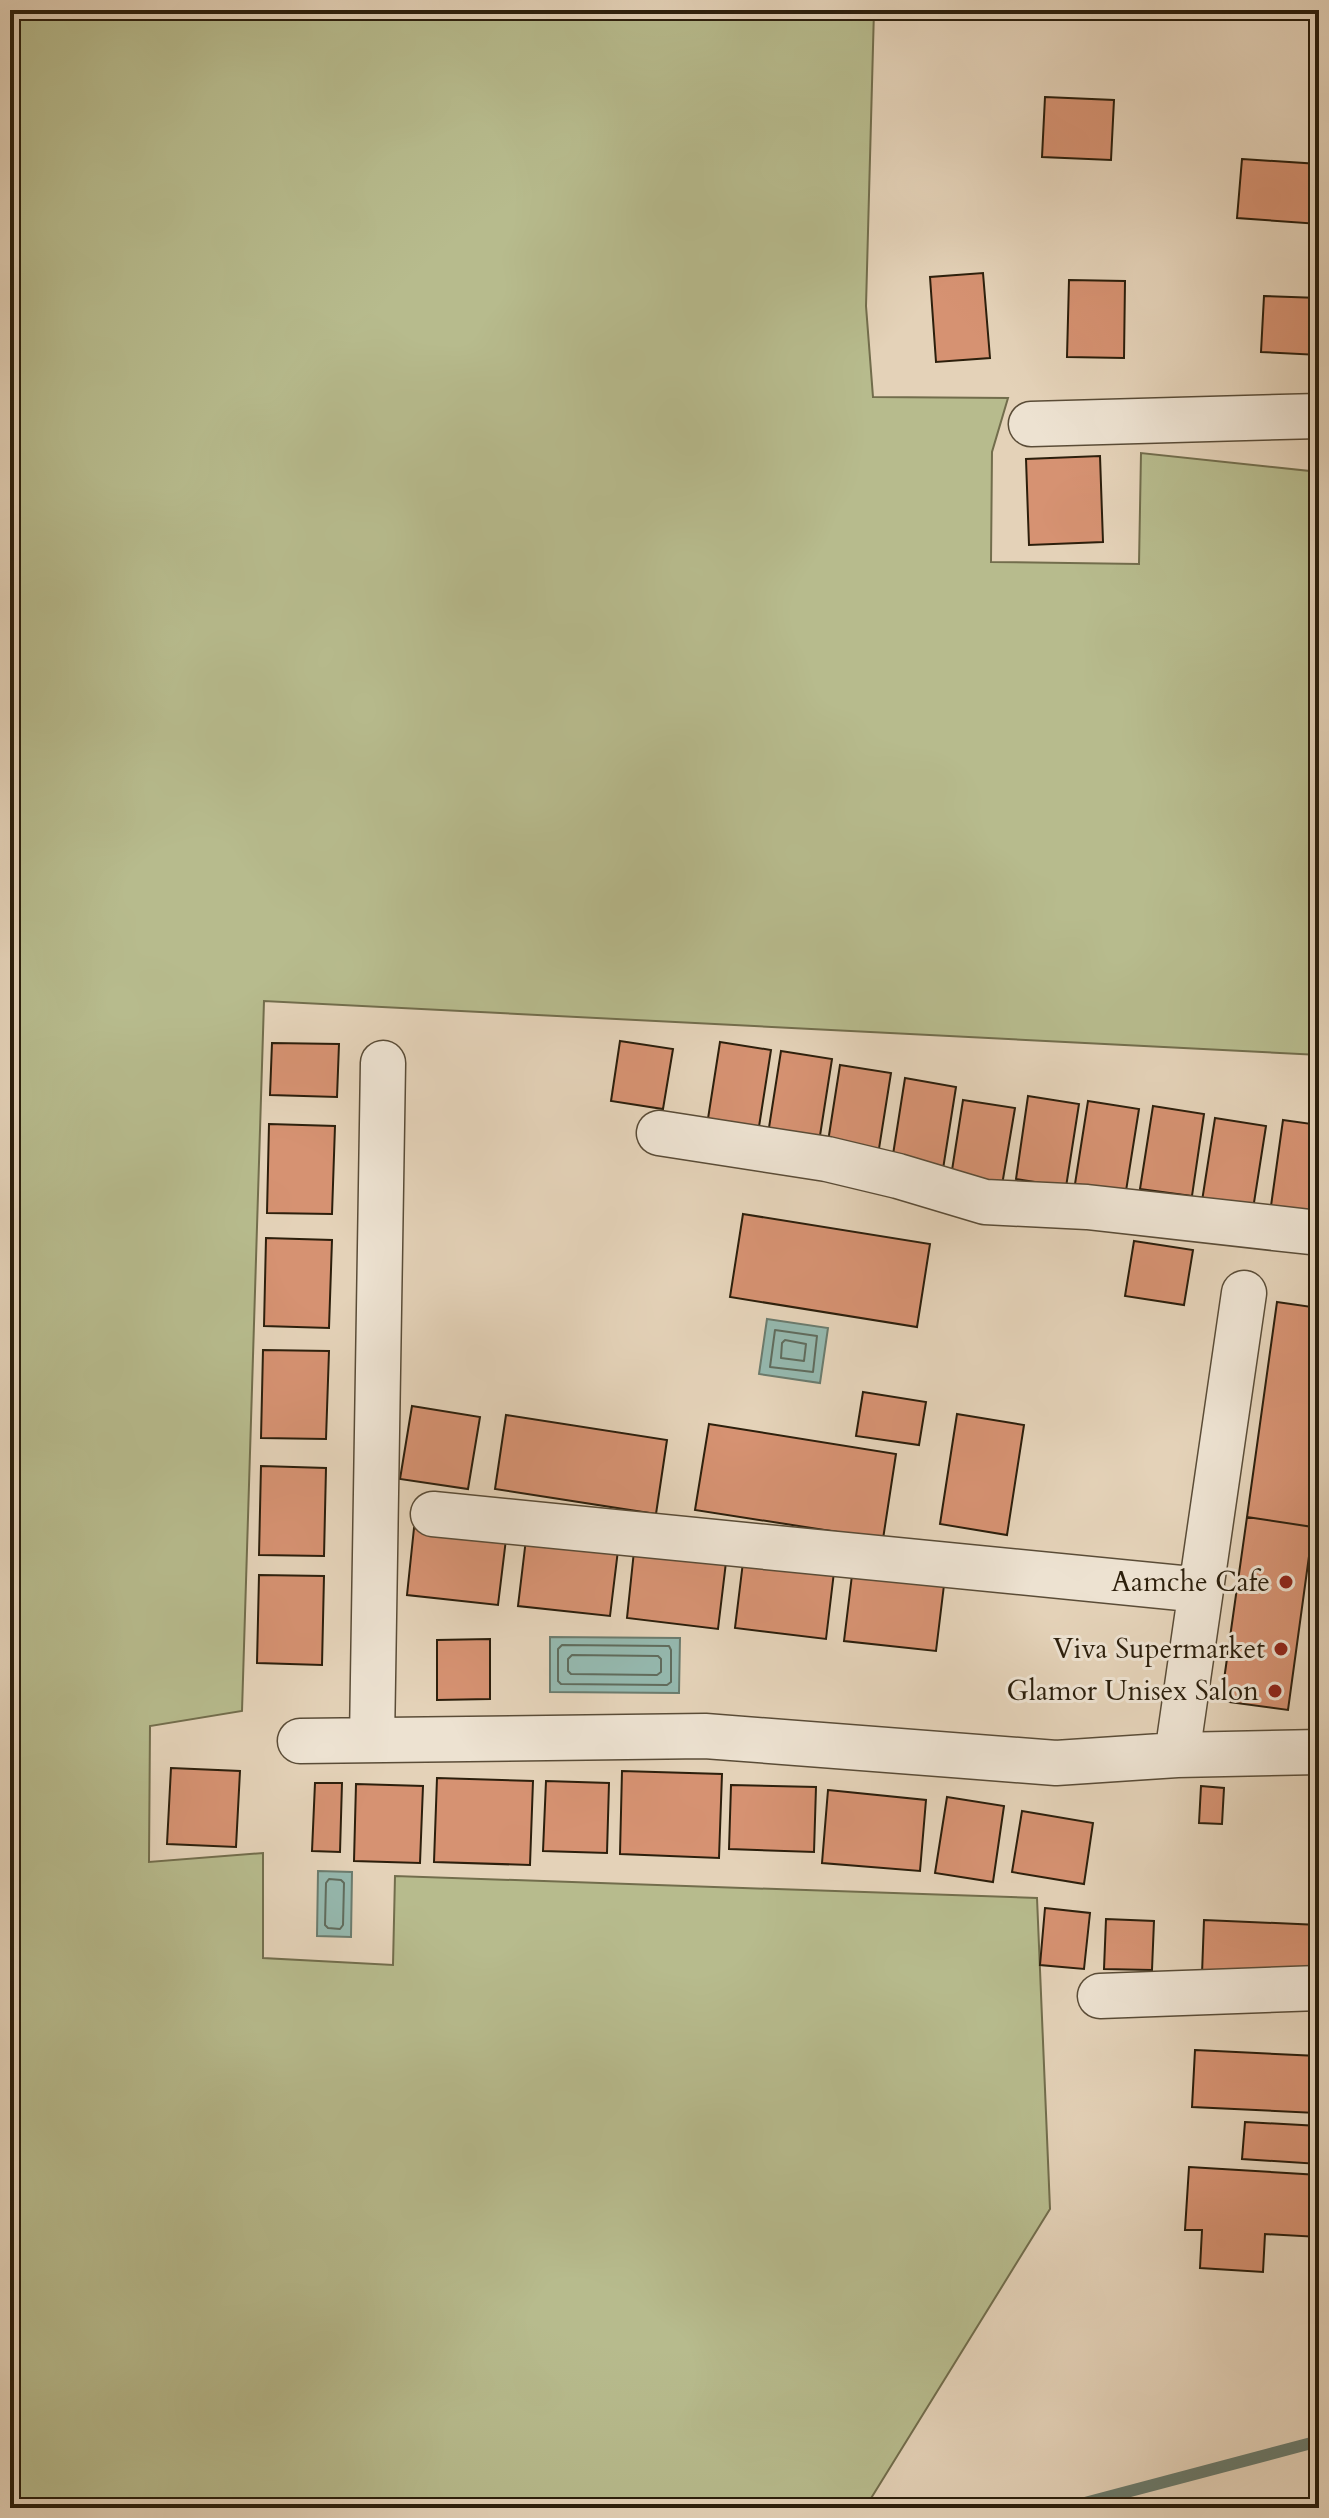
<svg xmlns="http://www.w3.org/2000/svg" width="1329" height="2518" viewBox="0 0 1329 2518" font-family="Cardo,serif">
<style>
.green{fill:#b7bb8d;stroke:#726d4c;stroke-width:2}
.water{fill:#95b8ae;stroke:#6b7b6d;stroke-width:2}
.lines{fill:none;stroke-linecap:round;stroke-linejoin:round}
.shore{stroke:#606c5d;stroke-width:2}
.stream{stroke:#6b7b6d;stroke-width:12}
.building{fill:#d69272;stroke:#2c1f0c;stroke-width:2}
.minor-casing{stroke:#5a4c37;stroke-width:47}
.minor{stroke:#ede2d1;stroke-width:44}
.poi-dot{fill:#8f2418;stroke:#ede2d1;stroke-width:3}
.labels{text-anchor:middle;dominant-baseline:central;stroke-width:6;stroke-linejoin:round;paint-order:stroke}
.poi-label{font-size:28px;fill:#2c1f0c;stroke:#ede2d1;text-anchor:end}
</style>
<rect width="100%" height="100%" fill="#e4d2b8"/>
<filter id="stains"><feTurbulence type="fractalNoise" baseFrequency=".0025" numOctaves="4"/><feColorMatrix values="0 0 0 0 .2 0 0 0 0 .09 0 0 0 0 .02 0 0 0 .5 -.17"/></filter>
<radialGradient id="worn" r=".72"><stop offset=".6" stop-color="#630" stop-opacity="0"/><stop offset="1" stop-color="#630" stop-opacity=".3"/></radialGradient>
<path class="green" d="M10,10h864l-8,296 7,91 135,1 -16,54 -1,110 148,2 2,-111 178,19v583l-1055,-54 -22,710 -92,15 -1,136 114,-9v105l130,7 2,-89 642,22 13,311 -185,299h-855z"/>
<path class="water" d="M767,1319l61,9 -8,55 -61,-9z
M550,1637l130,1 -1,55 -129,-1z
M318,1871l34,1 -1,65 -34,-1z"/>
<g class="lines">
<path class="shore" d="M775,1330l42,6 -4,36 -43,-5z
M785,1340l21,4 -2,17 -23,-3 1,-15z
M562,1645l107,1 2,4v32l-4,3 -106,-1 -3,-3v-32z
M572,1655l86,1 3,3v13l-4,3 -86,-1 -3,-3v-12z
M329,1879l12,1 3,3 -1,42 -3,4 -12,-1 -3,-3 1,-42z"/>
<path class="stream" d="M1066,2508l253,-67"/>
</g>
<path class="building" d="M1045,97l69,3 -3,60 -69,-3z
M1242,159l77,5v60l-82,-6z
M983,273l7,85 -54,4 -6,-85z
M1069,280l56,1 -1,77 -57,-1z
M1264,296l55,2v57l-58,-3z
M1100,456l3,86 -74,3 -3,-86z
M620,1041l53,8 -10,60 -52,-8z
M720,1042l51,8 -13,83 -51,-8z
M272,1043l67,1 -2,53 -67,-2z
M781,1051l51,8 -13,83 -51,-8z
M840,1065l51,8 -13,82 -51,-7z
M905,1078l51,9 -13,82 -51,-8z
M1028,1096l51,8 -13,83 -50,-8z
M963,1100l52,8 -14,83 -51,-8z
M1088,1101l51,8 -13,82 -51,-7z
M1153,1106l51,8 -12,82 -52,-7z
M1215,1118l51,8 -13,83 -51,-8z
M1283,1120l36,5v95l-49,-7z
M269,1124l66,2 -3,88 -65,-1z
M743,1214l187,30 -13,83 -187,-30z
M266,1238l66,2 -3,88 -65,-2z
M1134,1241l59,9 -9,55 -59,-9z
M1277,1302l42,6v177l-6,42 -66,-10z
M263,1350l66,1 -3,88 -65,-1z
M863,1392l63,10 -7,43 -63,-9z
M412,1406l68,11 -12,72 -68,-10z
M957,1414l67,11 -17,110 -67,-11z
M506,1415l161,25 -11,74 -161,-25z
M709,1424l187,30 -13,85 -188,-29z
M261,1466l65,2 -2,88 -65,-1z
M1247,1517l66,10 -25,183 -67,-9z
M414,1528l92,11 -8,66 -91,-10z
M526,1539l92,11 -8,66 -92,-10z
M634,1551l92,11 -8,67 -91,-11z
M743,1562l91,10 -8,67 -91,-11z
M259,1575l65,1 -2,89 -65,-2z
M852,1575l92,10 -8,66 -92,-10z
M490,1639v60l-53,1v-60z
M171,1768l69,3 -4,76 -69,-3z
M622,1771l100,3 -3,84 -99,-4z
M437,1778l96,3 -3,84 -96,-3z
M546,1781l63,2 -2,70 -64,-2z
M315,1783h27l-2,69 -28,-1z
M356,1784l67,2 -3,77 -66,-2z
M731,1785l85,2 -2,65 -85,-3z
M1201,1786l23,2 -2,36 -23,-1z
M828,1790l98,10 -6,71 -98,-8z
M947,1797l57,9 -11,76 -58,-9z
M1022,1811l71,12 -9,61 -72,-12z
M1045,1908l45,5 -6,56 -44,-4z
M1106,1919l48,2 -2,49 -48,-1z
M1204,1920l115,5v55l-117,-6z
M1195,2050l123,6 -2,57 -124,-6z
M1245,2122l74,4v38l-77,-5z
M1189,2167l130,8v62l-54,-3 -2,38 -63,-4 2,-38h-17z"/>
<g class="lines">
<g class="minor-casing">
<path id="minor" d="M1031,424l288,-8
M659,1133l168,26 71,17 87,26 102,5 232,26
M433,1514l768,76
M372,1740l11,-677
M300,1741l405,-5 351,27 121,-8 142,-3
M1177,1755l67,-462
M1100,1996l219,-8"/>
</g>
<use href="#minor" class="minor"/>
</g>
<g class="poi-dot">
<circle cx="1286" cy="1582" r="8"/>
<circle cx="1281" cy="1649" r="8"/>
<circle cx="1275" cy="1691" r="8"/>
</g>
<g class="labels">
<g class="poi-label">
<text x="1270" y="1582">Aamche Cafe</text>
<text x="1265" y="1649">Viva Supermarket</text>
<text x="1259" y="1691">Glamor Unisex Salon</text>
</g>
</g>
<rect width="1329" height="2518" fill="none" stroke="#e4d2b8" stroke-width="40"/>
<rect x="12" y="12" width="1305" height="2494" fill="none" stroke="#2c1f0c" stroke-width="4"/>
<rect x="20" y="20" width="1289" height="2478" fill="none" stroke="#2c1f0c" stroke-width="2"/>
<rect width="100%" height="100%" filter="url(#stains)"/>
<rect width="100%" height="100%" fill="url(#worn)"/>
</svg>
